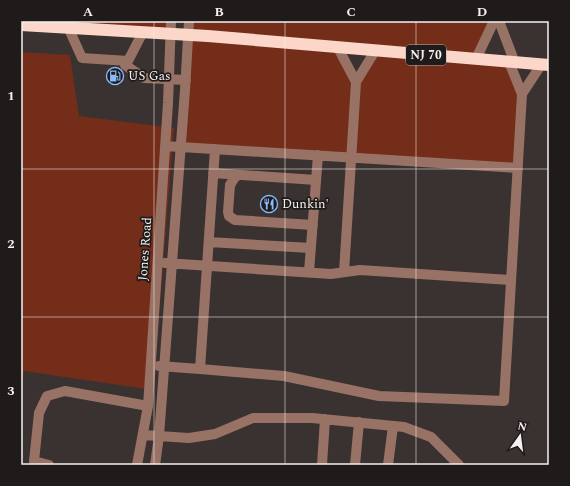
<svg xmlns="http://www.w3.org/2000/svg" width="570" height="486" viewBox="0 0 570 486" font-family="Spectral,serif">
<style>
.green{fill:#742d18;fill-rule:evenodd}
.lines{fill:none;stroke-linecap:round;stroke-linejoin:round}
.minor{stroke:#997266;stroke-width:10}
.highway{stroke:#fdd6ca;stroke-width:12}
.grid{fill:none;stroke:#f5f1ef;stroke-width:1;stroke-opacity:0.55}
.labels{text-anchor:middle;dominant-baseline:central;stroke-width:3.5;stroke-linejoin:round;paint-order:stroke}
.shield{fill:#1e1b1a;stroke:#b4b1af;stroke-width:1}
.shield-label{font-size:12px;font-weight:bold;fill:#f5f1ef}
.poi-label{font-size:13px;fill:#f5f1ef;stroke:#1e1b1a;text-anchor:start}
.street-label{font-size:13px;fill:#f5f1ef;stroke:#1e1b1a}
.neatline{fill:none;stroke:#f5f1ef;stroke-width:1.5}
.grid-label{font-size:13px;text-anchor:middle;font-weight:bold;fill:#f5f1ef}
</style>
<rect width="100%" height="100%" fill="#393230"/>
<path class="green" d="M21,21h150v13z
M189,21h305l-18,38 33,3 13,32 -4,74 -338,-22zM339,48l36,3 -19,30z
M21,52l49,3 9,61 95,12 -21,262 -129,-19 -3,15z"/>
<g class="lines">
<path class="minor" d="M499,21l16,42
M68,27l14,31 46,3 15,-29
M338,48l18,34
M476,59l18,-38
M125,65l19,13 42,2
M522,94l19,-29
M165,146l353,22
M213,173l103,7
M239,175l-4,2 -5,8 -2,27 1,4 6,4 78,5
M209,242l102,6
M165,263l166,11 29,-4 151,10
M309,272l9,-117
M344,272l12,-190 19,-31
M159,366l41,3 15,-220
M200,369l84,7 95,20 125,5 18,-307 -13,-32
M143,435l46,3 26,-4 38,-16h59l92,9 27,10 28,28
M49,465l-15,-4 5,-48 8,-17 18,-5 83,15
M137,465l11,-59 20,-303 3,-82
M155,465l4,-29 26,-346 4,-69
M322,465l3,-46
M355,465l4,-43
M388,465l5,-39"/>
<path class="highway" d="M21,25l187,11 341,29"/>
</g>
<path class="grid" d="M154,21v444M285,21v444M416,21v444M21,169h528M21,317h528"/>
<defs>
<g id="fuel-ring" transform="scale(0.9)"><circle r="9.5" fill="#1e1b1a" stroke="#8abafc" stroke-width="1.5"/><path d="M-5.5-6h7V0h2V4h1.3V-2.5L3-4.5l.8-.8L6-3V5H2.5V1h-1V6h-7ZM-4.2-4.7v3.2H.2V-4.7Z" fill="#8abafc"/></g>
<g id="restaurant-ring" transform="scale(0.9)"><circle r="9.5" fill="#1e1b1a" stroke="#8abafc" stroke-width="1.5"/><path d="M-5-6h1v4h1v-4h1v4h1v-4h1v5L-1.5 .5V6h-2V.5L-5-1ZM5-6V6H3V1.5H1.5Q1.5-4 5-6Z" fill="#8abafc"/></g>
</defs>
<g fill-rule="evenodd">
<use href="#fuel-ring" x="115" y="76"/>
<use href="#restaurant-ring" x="269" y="204"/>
</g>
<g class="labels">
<rect class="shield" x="406" y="45" width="40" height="20" rx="3"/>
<g class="shield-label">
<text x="426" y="55">NJ 70</text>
</g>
<g class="poi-label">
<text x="128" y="76">US Gas</text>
<text x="282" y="204">Dunkin'</text>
</g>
<g class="street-label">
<text transform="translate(145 249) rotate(-86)">Jones Road</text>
</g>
</g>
<rect width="570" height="486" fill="none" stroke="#1e1b1a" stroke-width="44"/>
<g transform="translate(520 436) rotate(14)" stroke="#1e1b1a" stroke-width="3" paint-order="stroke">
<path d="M0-3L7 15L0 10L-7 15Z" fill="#f5f1ef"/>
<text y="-6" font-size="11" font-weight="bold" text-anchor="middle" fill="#f5f1ef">N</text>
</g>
<rect x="22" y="22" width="526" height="442" class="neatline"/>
<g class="grid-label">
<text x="88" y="16">A</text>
<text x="219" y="16">B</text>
<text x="351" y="16">C</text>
<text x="482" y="16">D</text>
<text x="11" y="100">1</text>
<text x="11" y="248">2</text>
<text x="11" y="395">3</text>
</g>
</svg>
